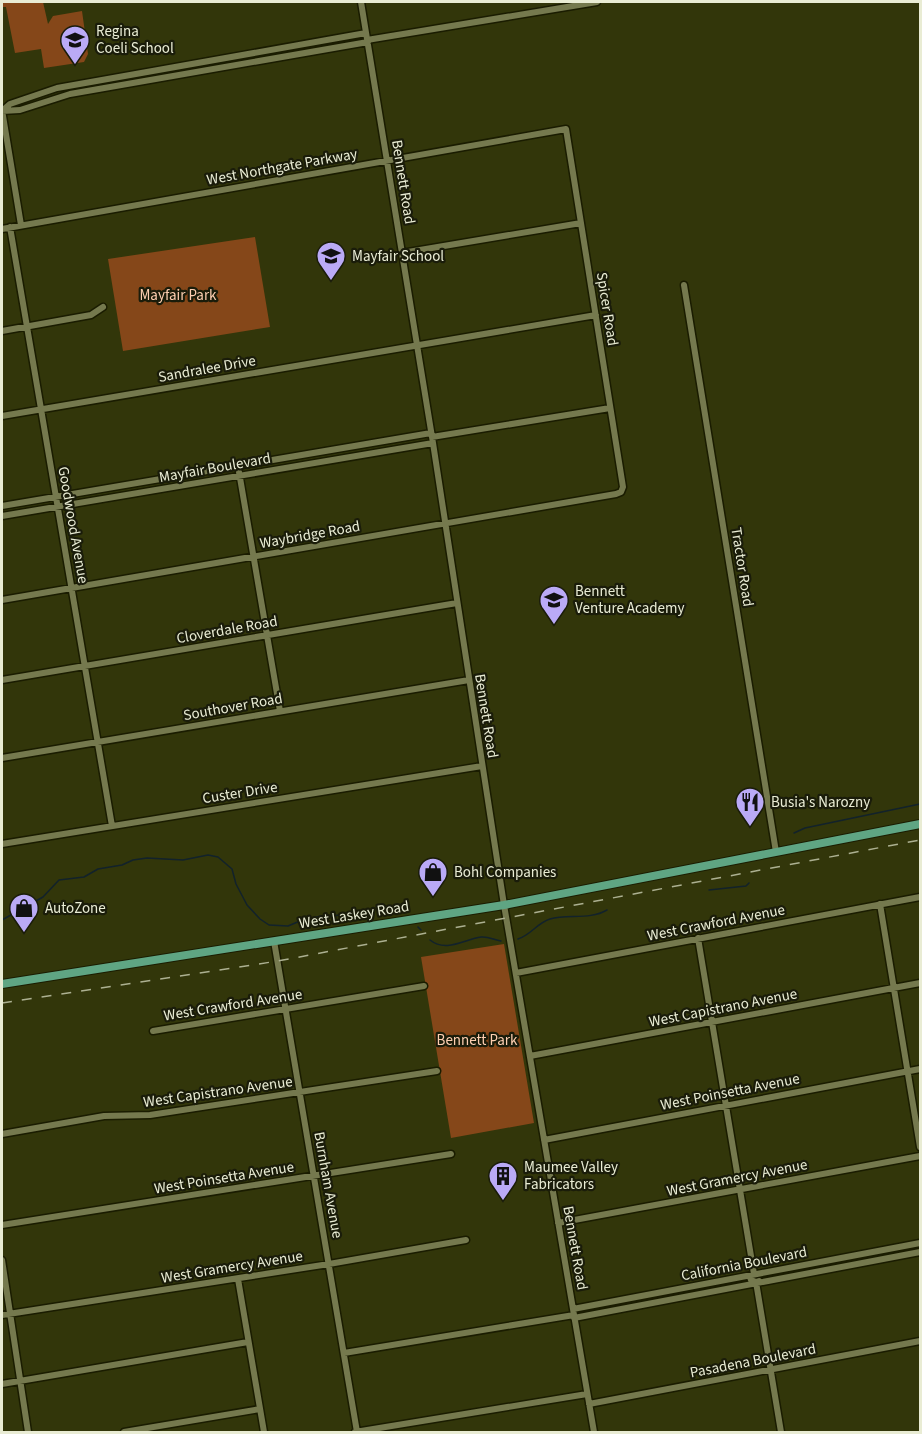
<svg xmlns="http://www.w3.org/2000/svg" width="922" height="1434" viewBox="0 0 922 1434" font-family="'Source Sans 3',sans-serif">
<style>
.green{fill:#854719}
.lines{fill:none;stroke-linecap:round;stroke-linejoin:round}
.stream{stroke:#12222b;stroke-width:1.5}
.minor-casing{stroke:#1a1c00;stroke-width:9}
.major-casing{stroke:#1a1c00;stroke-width:10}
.minor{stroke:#75794e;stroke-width:6}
.major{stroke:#5fa583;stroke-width:8}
.rail{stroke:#acb091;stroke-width:1.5;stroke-dasharray:10 10;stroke-linecap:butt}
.labels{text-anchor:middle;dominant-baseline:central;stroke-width:4.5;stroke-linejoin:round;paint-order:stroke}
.poi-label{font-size:15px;fill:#e9ecd4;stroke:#1a1c0a;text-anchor:start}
.street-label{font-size:15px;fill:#e9ecd4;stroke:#1a1c0a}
.park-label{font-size:15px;fill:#fecfb1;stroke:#1a1c0a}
</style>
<rect width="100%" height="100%" fill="#32360a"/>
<path class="green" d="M2,2h41l5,22 5,-8 29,-5 6,43 -4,8 -40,6 -3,-19 -26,4 -9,-46h-3z
M255,237l15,90 -147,24 -15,-92z
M504,944l30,179 -83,15 -30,-181z"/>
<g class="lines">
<path class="stream" d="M794,833l11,-5 115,-24
M709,890l37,-4 3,-3
M2,920l41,-23 16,-17 25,-3 14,-8 24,-4 11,-5 14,-2 36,2 25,-5 10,2 14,12 4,15 11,21 13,14 9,6 19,1 12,-5 21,-5 48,-2
M418,927l3,3
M518,939c13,-4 19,-16 32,-20 18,-5 40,1 57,-9
M430,940c16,13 35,-1 51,-3 7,-1 13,3 20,4"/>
<g class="minor-casing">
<path id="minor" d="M361,2l72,441 71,462 90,527
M367,40l230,-38
M2,110l19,115
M2,111l8,-7 47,-16 309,-55
M2,111l18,-1 50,-16 298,-52
M10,227l102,599
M2,229l564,-100 57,358 -2,5 -5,2 -614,106
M402,253l179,-30
M684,285l92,567
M2,331l89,-16 12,-8
M2,416l594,-101
M432,437l178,-29
M239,472l41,239
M2,506l429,-73
M2,516l431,-73
M2,680l455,-77
M2,758l467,-78
M2,844l480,-78
M880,904l40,243
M698,938l56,336 -4,3 1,3 5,2
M274,941l83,491
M516,973l404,-76
M153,1031l271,-45
M530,1056l390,-73
M2,1134l102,-18 46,-1 287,-44
M544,1140l376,-71
M558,1223l362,-67
M2,1225l449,-71
M2,1260l26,172
M238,1279l26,153
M759,1281l-3,1 25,150
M573,1309l347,-66
M2,1315l327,-51 137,-24
M574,1318l346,-66
M344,1353l230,-38
M2,1384l246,-42
M589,1404l331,-63
M124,1432l136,-23
M355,1432l232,-38"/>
</g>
<g class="major-casing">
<path id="major" d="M2,984l502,-79 416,-81"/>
</g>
<use href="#minor" class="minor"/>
<use href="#major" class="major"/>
<path class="rail" d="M2,1003l276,-42 642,-121"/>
</g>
<defs>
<g id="school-pin" transform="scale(1.5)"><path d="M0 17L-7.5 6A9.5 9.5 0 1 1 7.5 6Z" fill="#baaaf6" stroke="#1a1c0a"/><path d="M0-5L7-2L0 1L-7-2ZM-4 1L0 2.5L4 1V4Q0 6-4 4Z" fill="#111"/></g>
<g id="restaurant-pin" transform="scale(1.5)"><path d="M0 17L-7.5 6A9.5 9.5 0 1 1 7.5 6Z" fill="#baaaf6" stroke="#1a1c0a"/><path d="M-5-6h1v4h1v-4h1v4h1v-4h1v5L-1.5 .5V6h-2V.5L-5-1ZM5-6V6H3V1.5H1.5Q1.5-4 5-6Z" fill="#111"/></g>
<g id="shop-pin" transform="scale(1.5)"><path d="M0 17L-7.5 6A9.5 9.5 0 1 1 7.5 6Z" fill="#baaaf6" stroke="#1a1c0a"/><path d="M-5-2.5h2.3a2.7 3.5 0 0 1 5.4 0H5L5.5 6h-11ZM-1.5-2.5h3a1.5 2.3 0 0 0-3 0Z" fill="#111"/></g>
<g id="building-pin" transform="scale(1.5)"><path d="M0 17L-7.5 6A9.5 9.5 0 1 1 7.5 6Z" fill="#baaaf6" stroke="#1a1c0a"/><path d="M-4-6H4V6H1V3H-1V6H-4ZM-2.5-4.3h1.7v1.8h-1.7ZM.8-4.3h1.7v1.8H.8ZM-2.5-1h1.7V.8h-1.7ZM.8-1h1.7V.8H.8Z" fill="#111"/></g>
</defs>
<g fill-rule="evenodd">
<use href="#school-pin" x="75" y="40"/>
<use href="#school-pin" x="331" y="256"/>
<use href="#school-pin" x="554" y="600"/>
<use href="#restaurant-pin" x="750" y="802"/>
<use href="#shop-pin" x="433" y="872"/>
<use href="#shop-pin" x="24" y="908"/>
<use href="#building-pin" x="503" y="1176"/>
</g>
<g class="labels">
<g class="poi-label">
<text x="96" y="31">Regina<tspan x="96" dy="17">Coeli School</tspan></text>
<text x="352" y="256">Mayfair School</text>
<text x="575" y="591">Bennett<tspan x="575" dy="17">Venture Academy</tspan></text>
<text x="771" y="802">Busia's Narozny</text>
<text x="454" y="872">Bohl Companies</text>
<text x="45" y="908">AutoZone</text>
<text x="524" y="1167">Maumee Valley<tspan x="524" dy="17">Fabricators</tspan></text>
</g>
<g class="street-label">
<text transform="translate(282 167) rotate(-10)">West Northgate Parkway</text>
<text transform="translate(403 182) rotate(81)">Bennett Road</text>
<text transform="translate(607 309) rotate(81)">Spicer Road</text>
<text transform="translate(207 369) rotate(-10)">Sandralee Drive</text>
<text transform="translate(215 468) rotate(-10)">Mayfair Boulevard</text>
<text transform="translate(73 525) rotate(80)">Goodwood Avenue</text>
<text transform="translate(310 535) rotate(-10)">Waybridge Road</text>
<text transform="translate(742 567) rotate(81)">Tractor Road</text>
<text transform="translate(227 630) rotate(-10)">Cloverdale Road</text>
<text transform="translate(233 707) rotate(-10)">Southover Road</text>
<text transform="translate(486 716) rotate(81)">Bennett Road</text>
<text transform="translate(240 793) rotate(-9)">Custer Drive</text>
<text transform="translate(354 915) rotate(-9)">West Laskey Road</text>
<text transform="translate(716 923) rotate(-11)">West Crawford Avenue</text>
<text transform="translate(233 1005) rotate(-9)">West Crawford Avenue</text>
<text transform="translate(723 1008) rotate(-11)">West Capistrano Avenue</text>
<text transform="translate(218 1092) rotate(-8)">West Capistrano Avenue</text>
<text transform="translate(730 1092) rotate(-11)">West Poinsetta Avenue</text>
<text transform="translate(224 1178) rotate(-9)">West Poinsetta Avenue</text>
<text transform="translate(737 1178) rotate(-11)">West Gramercy Avenue</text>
<text transform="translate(328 1185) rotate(80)">Burnham Avenue</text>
<text transform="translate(575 1248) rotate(80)">Bennett Road</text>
<text transform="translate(744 1264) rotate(-11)">California Boulevard</text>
<text transform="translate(232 1267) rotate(-9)">West Gramercy Avenue</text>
<text transform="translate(753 1361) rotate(-11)">Pasadena Boulevard</text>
</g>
<g class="park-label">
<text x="178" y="295">Mayfair Park</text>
<text x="477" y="1040">Bennett Park</text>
</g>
</g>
<rect width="922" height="1434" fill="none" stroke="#e9ecd4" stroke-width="6"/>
</svg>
